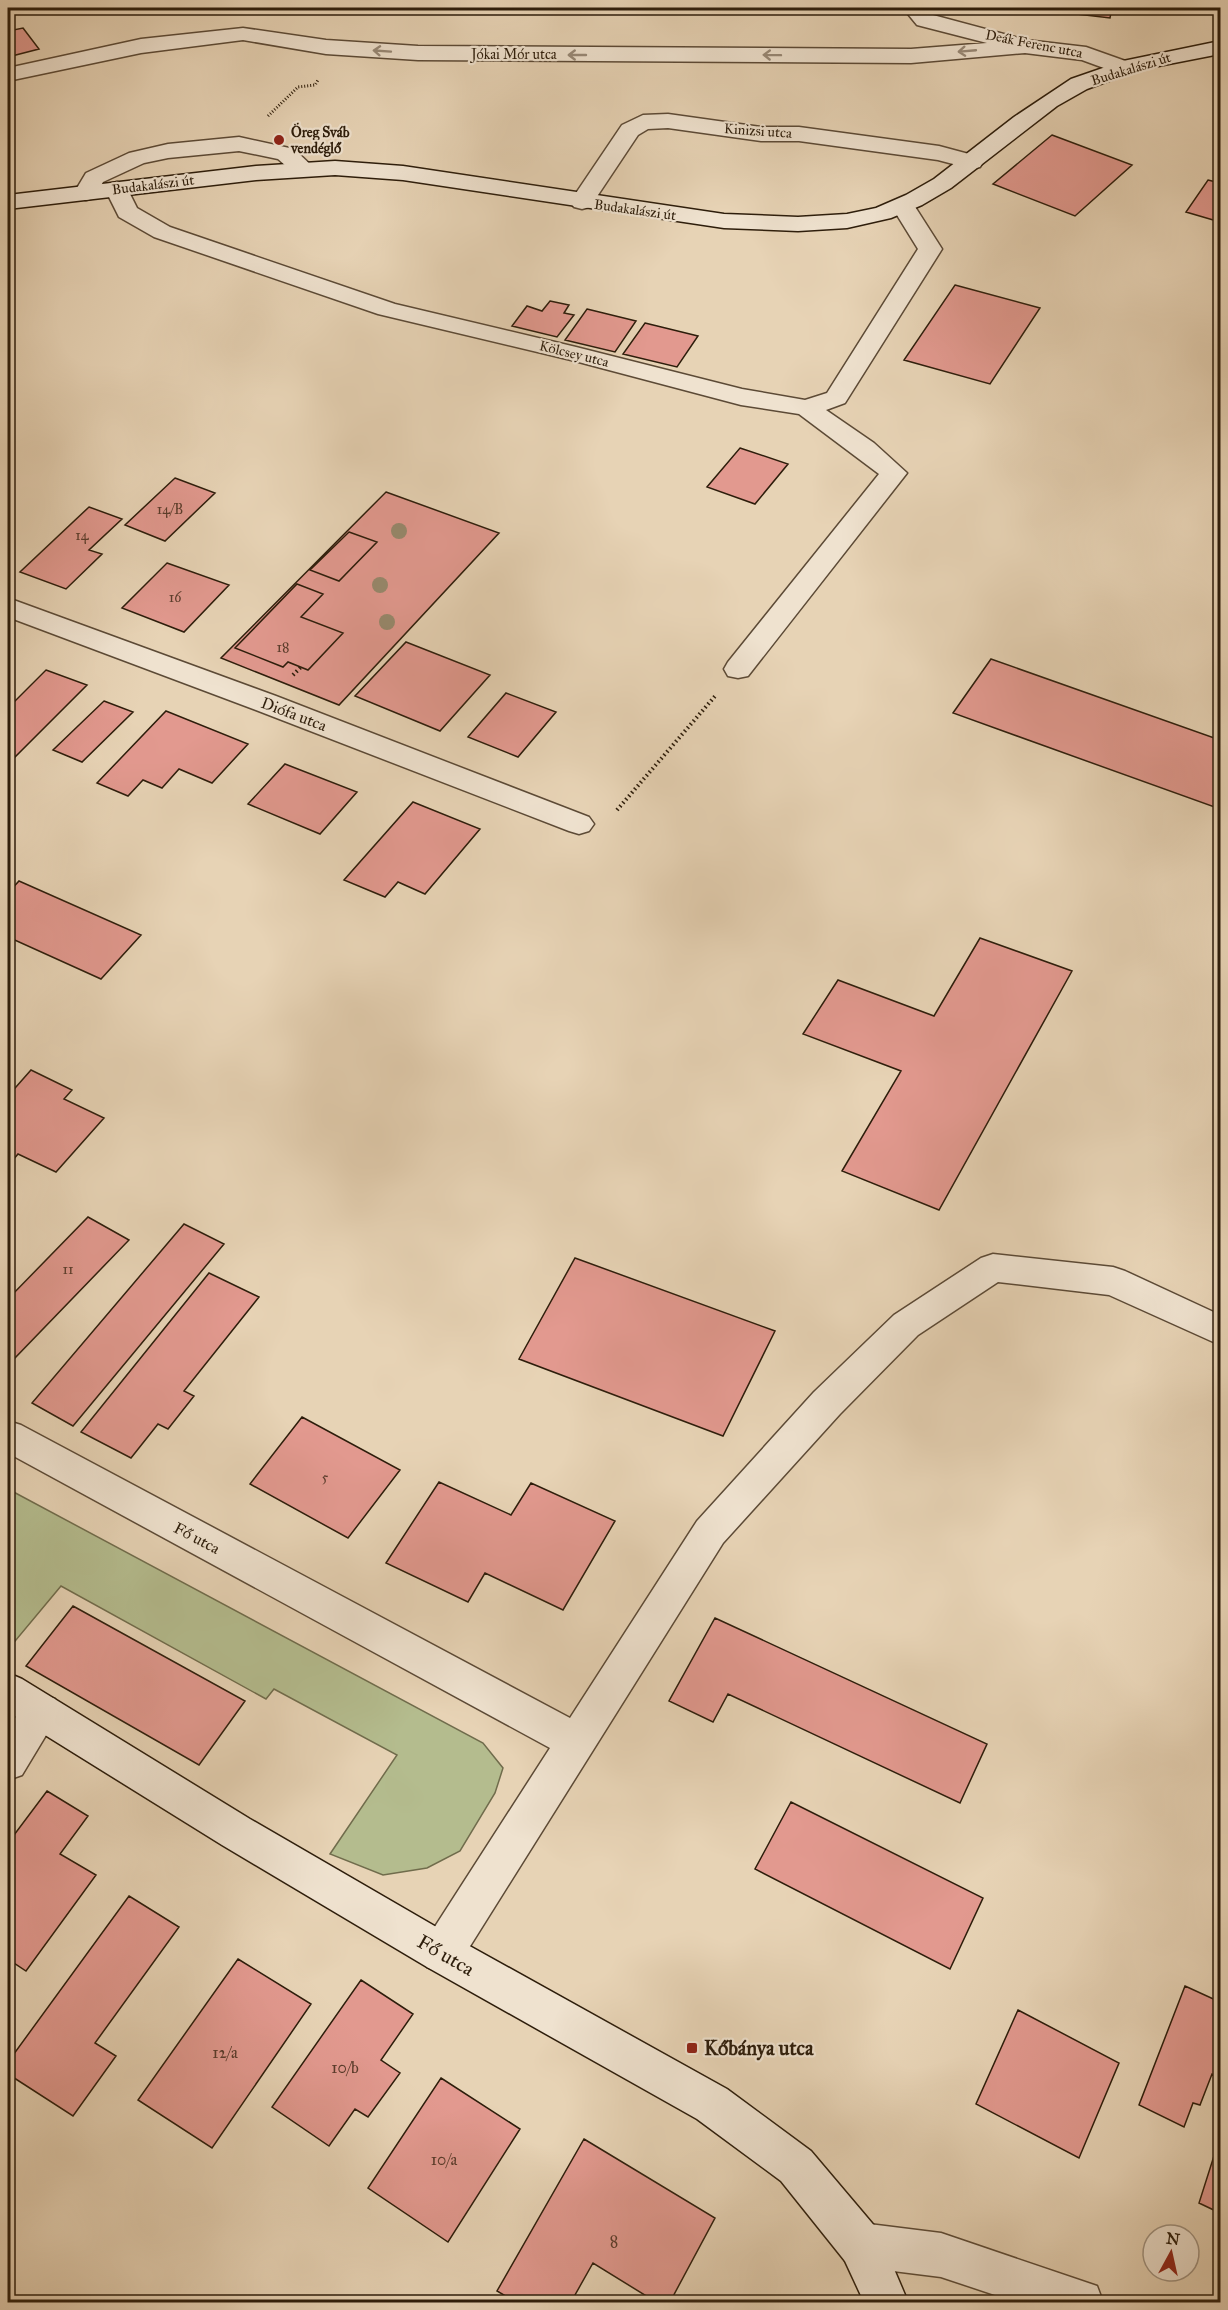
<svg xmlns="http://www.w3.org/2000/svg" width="1228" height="2310" viewBox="0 0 1228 2310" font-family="'IM FELL Great Primer',serif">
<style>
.green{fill:#b4bc8e;stroke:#706c4c;stroke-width:1.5}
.building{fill:#e2998f;stroke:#2d1d0b;stroke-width:1.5}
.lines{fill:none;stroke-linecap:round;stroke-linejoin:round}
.street-casing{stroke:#5c4a36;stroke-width:3}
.secondary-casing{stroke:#2d1d0b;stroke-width:3}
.path-far1{stroke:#2d1d0b;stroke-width:3;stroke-dasharray:1 2;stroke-linecap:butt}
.path{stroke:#2d1d0b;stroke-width:4;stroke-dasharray:1.5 3;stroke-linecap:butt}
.street{fill:#efe2cf;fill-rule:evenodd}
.secondary{fill:#efe2cf;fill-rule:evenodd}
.tree{fill:#97896d}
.oneway{stroke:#988977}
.poi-dot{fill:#8f2418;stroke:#efe2cf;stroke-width:2}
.labels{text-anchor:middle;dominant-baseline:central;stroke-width:4.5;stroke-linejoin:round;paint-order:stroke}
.far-street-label{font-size:14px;fill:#2d1d0b;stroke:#efe2cf}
.far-poi-label{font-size:14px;font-weight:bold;fill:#2d1d0b;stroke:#efe2cf;text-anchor:start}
.number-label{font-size:14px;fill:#5a3c2c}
.street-label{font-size:16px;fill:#2d1d0b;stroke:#efe2cf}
.near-number-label{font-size:16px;fill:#5a3c2c}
.near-street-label{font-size:20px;fill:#2d1d0b;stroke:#efe2cf}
.near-poi-label{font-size:20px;font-weight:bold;fill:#2d1d0b;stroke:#efe2cf;text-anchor:start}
</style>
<rect width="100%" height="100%" fill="#e7d3b5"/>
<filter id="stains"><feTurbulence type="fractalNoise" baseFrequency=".00333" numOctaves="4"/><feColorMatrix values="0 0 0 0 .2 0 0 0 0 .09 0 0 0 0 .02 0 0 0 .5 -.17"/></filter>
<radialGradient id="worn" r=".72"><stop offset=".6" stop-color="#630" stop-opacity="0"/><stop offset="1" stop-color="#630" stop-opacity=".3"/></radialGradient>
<path class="green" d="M8,1489l475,254 20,25 -8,25 -35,58 -33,17 -44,7 -53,-21 67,-99 -123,-66 -8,10 -205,-113 -50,60 -3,-3z"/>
<path class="building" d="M1071,8h41l-2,10 -41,-5z
M23,28l16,21 -31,8v-26z
M1052,135l80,30 -57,51 -82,-32z
M1208,180l12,3v39l-34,-10z
M955,285l85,23 -50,76 -86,-24z
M550,301l19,4 -5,8 10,2 -17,22 -45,-11 15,-20 15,5z
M587,309l49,12 -21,31 -50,-12z
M645,323l53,13 -21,31 -54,-13z
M740,448l48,16 -33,40 -48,-17z
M175,478l40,15 -50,48 -40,-16z
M386,492l113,41 -160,172 -118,-47z
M89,507l33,12 -33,31 13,4 -36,35 -46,-17z
M349,532l28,10 -38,39 -29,-11z
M167,563l62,22 -45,47 -62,-24z
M297,584l26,10 -22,23 42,16 -35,37 -20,-8 -5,5 -48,-19z
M406,642l84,33 -50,56 -85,-35z
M991,659l229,81v69l-267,-96z
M46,670l41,15 -74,74 -5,-3v-48z
M506,693l50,19 -38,45 -50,-20z
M104,701l29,11 -51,50 -29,-12z
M166,711l82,33 -36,39 -33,-14 -17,19 -19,-8 -15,16 -31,-13z
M285,764l72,28 -37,42 -72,-30z
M413,802l67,27 -55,65 -27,-12 -13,15 -41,-17z
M19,881l122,54 -40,44 -93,-42v-44z
M980,938l92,33 -133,239 -97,-39 59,-100 -98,-37 35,-54 96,36z
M31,1070l41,20 -8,9 40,19 -48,54 -38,-18 -10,12v-70z
M88,1217l41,23 -117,121 -4,-2v-60z
M184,1224l40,20 -151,182 -41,-23z
M575,1258l200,73 -52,105 -204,-77z
M209,1273l50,24 -75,94 10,5 -26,33 -10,-5 -27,34 -50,-26z
M302,1417l98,53 -52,68 -98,-54z
M439,1482l72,33 20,-32 84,38 -52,89 -78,-37 -17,29 -82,-39z
M73,1606l172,95 -46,64 -173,-99z
M715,1618l272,126 -27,59 -232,-109 -15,28 -44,-21z
M47,1791l41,25 -28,38 36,21 -70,96 -18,-12v-116z
M791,1802l192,96 -33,71 -195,-100z
M129,1896l50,31 -84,116 21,13 -43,60 -65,-42v-12z
M238,1959l73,45 -99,144 -74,-48z
M361,1980l52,34 -32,46 19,13 -32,44 -13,-8 -26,37 -57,-39z
M1185,1986l35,16v77l-8,-5 -12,31 -7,-2 -9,24 -45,-22z
M1018,2010l101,53 -40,95 -103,-54z
M441,2078l79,51 -72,113 -80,-54z
M1220,2137v76l-21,-10z
M584,2139l131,79 -45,84h-14l-63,-39 -22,39h-55l-19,-11z"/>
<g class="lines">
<g class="street-casing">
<path id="street" d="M903,8h22l8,7 93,25 60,7 45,16 3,5 -3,5 -8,2 -41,-15 -57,-7 -114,10 -493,-3 -92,-6 -83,-14 -102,13 -133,28v-13l133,-29 102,-11 83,12 92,6 493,3 76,-6 -70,-18z
M668,114l93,13h38l140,19 41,11 3,5 -3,5 -8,2 -34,-9 -139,-19h-38l-93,-13 -20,1 -10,6 -48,72 -8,2 -8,-2 -4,-5 52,-77 21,-10z
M239,137l55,12 21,20 -4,5 -8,2 -8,-2 -17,-15 -39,-8 -71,7 -24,5 -41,19 -9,16 -8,2 -8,-2 -4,-5 12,-20 43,-20 39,-9z
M117,182l8,2 12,24 33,19 225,77 181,43 166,42 63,11 22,-7 91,-144 -26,-42 4,-5 8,-2 8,2 30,47 -97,154 -19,7 48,33 33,30 -159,203 -10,2 -10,-2 -4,-7 4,-7 151,-188 -80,-60 -58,-9 -170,-45 -193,-46 -224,-77 -35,-20 -14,-28 4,-5z
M8,598l268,98 313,121 5,7 -5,7 -10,3 -10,-3 -313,-121 -248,-93z
M993,1254l120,13 12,4 95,44v30l-111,-50 -111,-13 -80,53 -78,79 -117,129 -266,424 -15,6 -15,-6 -6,-14 6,-14 123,-191 -542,-295v-32l13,4 549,293 127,-197 117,-129 80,-77 87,-57z
M41,1694l14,5 5,13 -38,63 -14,5v-51l19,-30z
M861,2223l80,10 156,53 6,16h-87l-75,-25 -80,-10 -16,-6 -6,-16 6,-16z"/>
</g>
<g class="secondary-casing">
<path id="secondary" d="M1220,41v13l-82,16 -51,19 -30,17 -106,82 -29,17 -31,13 -44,10 -49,3 -74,-3 -321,-48 -68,-5 -79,5 -248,29v-14l248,-29 79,-5 68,5 321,48 74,3 49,-3 29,-6 30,-13 28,-16 80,-62 57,-38 52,-18z
M8,1673l14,6 228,140 207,120 270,150 84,62 66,78 31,73h-44l-19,-41 -64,-80 -84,-62 -270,-152 -205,-122 -214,-133z"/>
</g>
<path class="path-far1" d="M268,116l30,-29 17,-2 3,-5"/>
<path class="path" d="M293,675l8,-8
M617,810l99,-115"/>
<use href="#street" class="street"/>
<use href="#secondary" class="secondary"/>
</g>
<g class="tree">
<circle cx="399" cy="531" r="8"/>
<circle cx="380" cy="585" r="8"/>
<circle cx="387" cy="622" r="8"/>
</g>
<defs><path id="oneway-shaft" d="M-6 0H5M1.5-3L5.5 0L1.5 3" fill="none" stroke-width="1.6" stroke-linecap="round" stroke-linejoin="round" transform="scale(1.5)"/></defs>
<g class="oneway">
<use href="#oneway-shaft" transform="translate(382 51) rotate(-176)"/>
<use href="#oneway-shaft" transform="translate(967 51) rotate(175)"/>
<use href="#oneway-shaft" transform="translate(577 55) rotate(180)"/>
<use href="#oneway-shaft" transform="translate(772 55) rotate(-179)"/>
</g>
<g class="poi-dot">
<circle cx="279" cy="140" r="6"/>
<rect x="686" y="2042" width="12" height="12" rx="3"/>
</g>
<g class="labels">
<g class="far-street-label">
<text transform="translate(1034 44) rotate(11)">Deák Ferenc utca</text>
<text x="514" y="54">Jókai Mór utca</text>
<text transform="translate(1131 69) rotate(-17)">Budakalászi út</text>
<text transform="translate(758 131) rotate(4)">Kinizsi utca</text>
<text transform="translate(153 185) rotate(-7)">Budakalászi út</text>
<text transform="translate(635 210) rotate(8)">Budakalászi út</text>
<text transform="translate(574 354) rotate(14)">Kölcsey utca</text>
</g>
<g class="far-poi-label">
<text x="291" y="132">Öreg Sváb<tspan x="291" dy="16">vendéglő</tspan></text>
</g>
<g class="number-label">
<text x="170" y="509">14/B</text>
<text x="82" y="535">14</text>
<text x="175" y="597">16</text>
<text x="283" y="647">18</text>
<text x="68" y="1269">11</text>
<text x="325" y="1477">5</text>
</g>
<g class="street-label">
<text transform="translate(294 714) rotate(21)">Diófa utca</text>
<text transform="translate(197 1538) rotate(28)">Fő utca</text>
</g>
<g class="near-number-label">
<text x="225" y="2052">12/a</text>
<text x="345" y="2067">10/b</text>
<text x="444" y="2159">10/a</text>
<text x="614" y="2241">8</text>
</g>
<g class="near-street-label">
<text transform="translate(446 1955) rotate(30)">Fő utca</text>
</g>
<g class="near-poi-label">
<text x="704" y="2048">Kőbánya utca</text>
</g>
</g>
<rect width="1228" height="2310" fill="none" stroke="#e7d3b5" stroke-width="30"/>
<rect x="9" y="9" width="1210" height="2292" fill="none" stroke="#2d1d0b" stroke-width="3"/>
<rect x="15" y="15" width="1198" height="2280" fill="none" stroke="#2d1d0b" stroke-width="1.5"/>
<g transform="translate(1171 2253) rotate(8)"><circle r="28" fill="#efe2cf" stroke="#a19381" stroke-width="1.5"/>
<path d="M0-4.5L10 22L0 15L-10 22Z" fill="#8f2418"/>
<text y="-9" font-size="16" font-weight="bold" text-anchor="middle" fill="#2d1d0b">N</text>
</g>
<rect width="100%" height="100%" filter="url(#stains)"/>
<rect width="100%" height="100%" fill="url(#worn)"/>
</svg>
